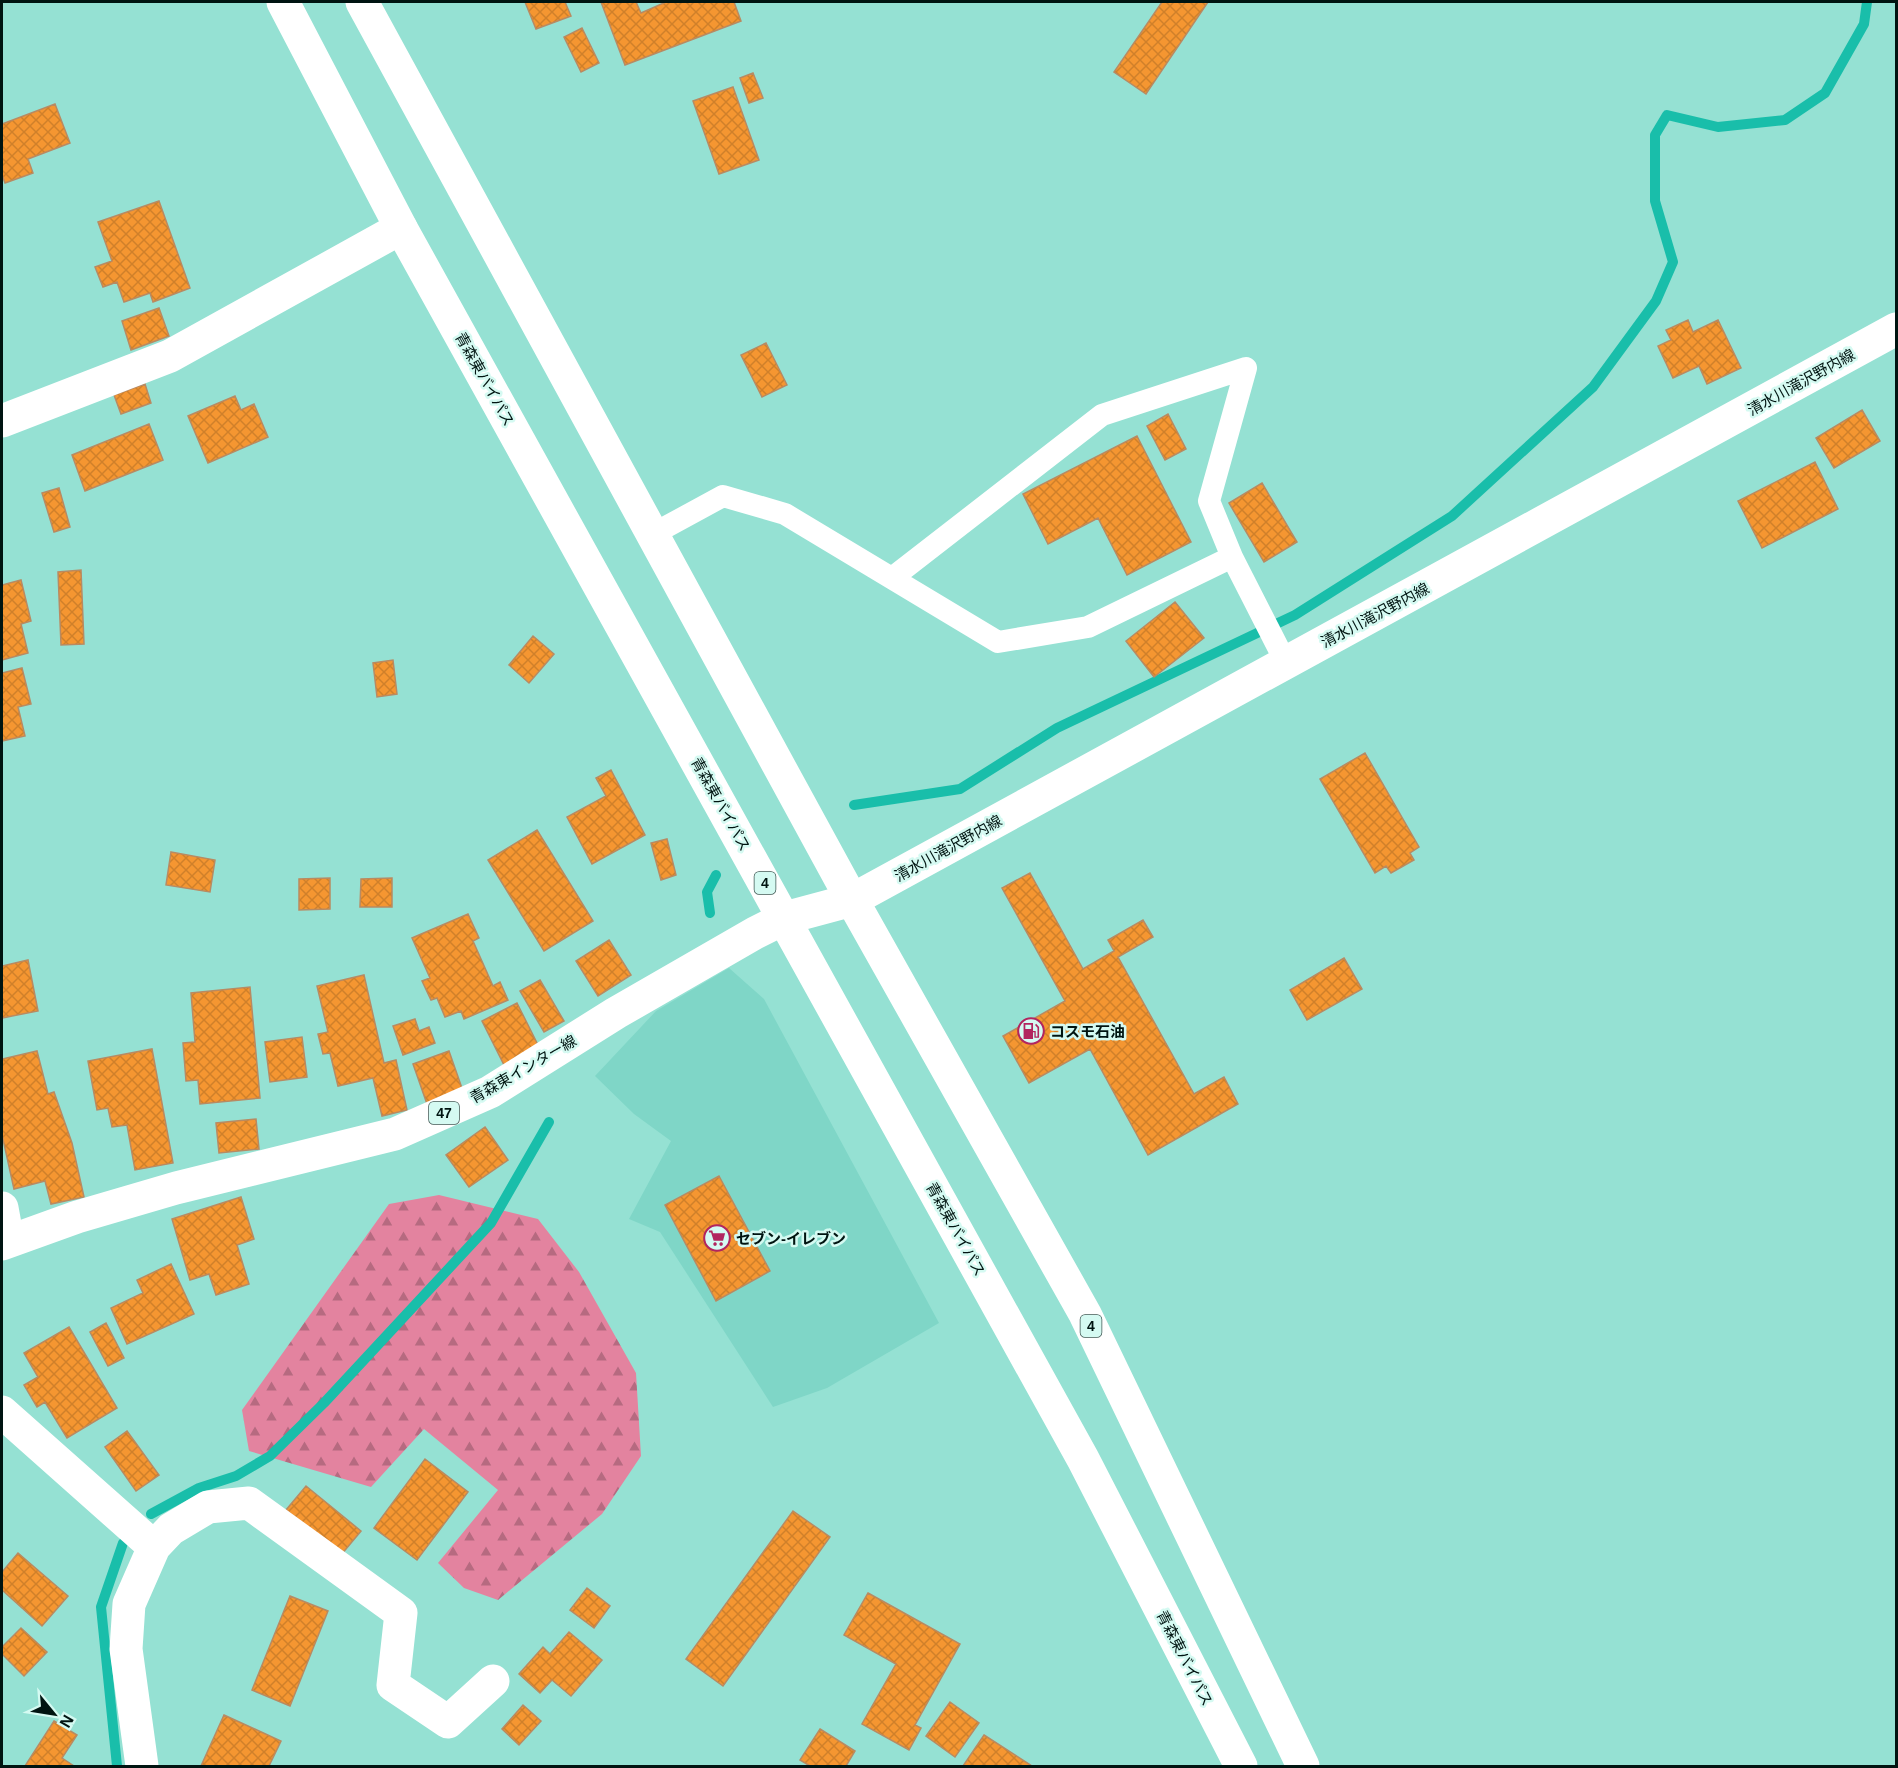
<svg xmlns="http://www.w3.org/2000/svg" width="1898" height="1768" viewBox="0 0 1898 1768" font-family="Arial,'Noto Sans JP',sans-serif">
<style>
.built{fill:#7fd6c7}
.forest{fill:url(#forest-firs)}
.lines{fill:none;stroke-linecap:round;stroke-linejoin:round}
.stream{stroke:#19beaa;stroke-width:10}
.building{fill:url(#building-cross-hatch);stroke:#b88a62;stroke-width:1.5}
.lane{stroke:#fff;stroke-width:22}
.street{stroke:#fff;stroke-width:33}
.secondary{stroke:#fff;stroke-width:33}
.primary{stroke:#fff;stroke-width:33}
.highway{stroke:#fff;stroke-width:33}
.labels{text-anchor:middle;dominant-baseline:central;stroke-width:5;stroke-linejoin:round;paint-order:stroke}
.shield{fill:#d5faf2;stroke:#405954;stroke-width:1.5}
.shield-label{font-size:14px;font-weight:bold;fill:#001411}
.street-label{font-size:15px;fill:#001411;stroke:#d5faf2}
.poi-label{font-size:15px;font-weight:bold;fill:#001411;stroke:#d5faf2;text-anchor:start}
</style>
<defs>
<pattern id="forest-firs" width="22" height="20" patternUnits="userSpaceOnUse" patternTransform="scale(1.5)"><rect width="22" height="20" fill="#e3839f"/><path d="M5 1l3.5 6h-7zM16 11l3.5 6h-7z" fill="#b66a80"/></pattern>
<pattern id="building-cross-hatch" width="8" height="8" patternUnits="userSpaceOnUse" patternTransform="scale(1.5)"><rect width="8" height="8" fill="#f59631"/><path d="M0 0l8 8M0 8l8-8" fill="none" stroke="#d0802a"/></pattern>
</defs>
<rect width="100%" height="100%" fill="#95e1d3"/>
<path class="built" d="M729,968l35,31 175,324 -112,65 -54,19 -113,-175 -31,-13 42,-78 -37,-27 -39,-38 61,-65z"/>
<path class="forest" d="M439,1195l99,24 41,53 57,101 5,83 -39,58 -104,86 -34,-12 -26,-25 60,-73 -74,-61 -53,58 -122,-36 -7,-41 147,-206z"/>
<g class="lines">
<path class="stream" d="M854,805l106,-16 97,-61 238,-113 157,-99 141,-129 63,-86 17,-39 -18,-61v-66l12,-20 51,12 67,-7 40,-27 39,-69 3,-22
M710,913l-3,-21 9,-17
M151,1514l48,-26 37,-12 34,-20 54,-53 167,-180 58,-101
M117,1766l-16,-159 22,-64"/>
</g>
<path class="building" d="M525,2h40l6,14 -35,13z
M601,2h35l5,11 25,-11h68l7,19 -116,44z
M1162,2h46l-62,92 -32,-22z
M582,28l17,35 -18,9 -17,-35z
M753,73l10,25 -14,5 -9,-25z
M733,87l26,73 -40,14 -26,-73z
M55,104l15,39 -42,16 5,14 -28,10 -3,-8v-51z
M159,201l31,87 -37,14 -3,-9 -26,9 -7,-20 -14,5 -8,-20 17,-6 -14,-39z
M159,308l10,28 -38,14 -9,-29z
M1688,320l5,12 25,-12 23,48 -34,16 -8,-18 -26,12 -15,-32 13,-6 -5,-10z
M766,343l21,42 -25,12 -21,-42z
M145,384l6,19 -30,11 -7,-19z
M235,396l6,14 13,-6 14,33 -60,26 -20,-47z
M1862,410l18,31 -46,27 -18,-30z
M1168,414l18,35 -21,11 -18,-34z
M149,424l14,36 -78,31 -13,-36z
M1137,436l54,106 -64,33 -29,-57 -50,26 -25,-50z
M1815,462l23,47 -76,39 -24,-47z
M1262,483l35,59 -33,20 -35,-59z
M59,488l11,39 -16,5 -12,-39z
M81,570l3,74 -23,1 -3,-73z
M21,580l10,41 -10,3 7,29 -26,7v-75z
M1175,602l29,36 -50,39 -28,-36z
M533,636l21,18 -25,29 -20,-18z
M393,660l4,34 -20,3 -4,-34z
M22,668l9,36 -13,3 7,29 -23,5v-68z
M1365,753l54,94 -9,6 4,7 -23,13 -5,-7 -11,7 -55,-94z
M611,770l34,65 -53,29 -25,-47 39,-21 -10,-18z
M537,830l56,91 -49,30 -56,-91z
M667,839l9,36 -15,5 -10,-37z
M171,852l44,8 -5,32 -44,-7z
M1030,873l53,96 31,-18 -6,-11 35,-20 10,17 -35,20 76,137 30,-17 14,27 -90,51 -58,-106 -61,34 -26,-47 62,-35 -63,-113z
M330,878v31l-31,1v-31z
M392,878v29h-32l1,-28z
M468,914l11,24 -6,3 20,45 7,-4 8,18 -44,19 -3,-8 -16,6 -8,-19 -6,2 -9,-19 8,-3 -18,-40z
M609,940l22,35 -33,21 -22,-35z
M1344,958l18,31 -55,31 -17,-30z
M28,960l10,51 -36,7v-52z
M364,975l20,88 12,-3 11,50 -25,6 -9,-38 -35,8 -8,-33 -7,1 -5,-20 10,-2 -11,-46z
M540,980l24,41 -20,11 -24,-41z
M250,987l10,111 -60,6 -2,-24 -12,1 -3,-38 12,-1 -4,-49z
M517,1003l22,44 -35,18 -22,-44z
M415,1019l4,12 10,-4 6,16 -32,12 -10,-29z
M302,1037l5,40 -37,5 -5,-40z
M152,1049l21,114 -38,7 -8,-45 -15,2 -4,-19 -11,2 -9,-49z
M37,1051l11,43 6,-2 18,51 12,54 -33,7 -6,-23 -31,8 -12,-54v-76z
M449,1051l14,40 -36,13 -14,-40z
M256,1119l3,30 -40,4 -3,-30z
M485,1127l23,33 -39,27 -23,-32z
M719,1176l51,95 -54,30 -51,-96z
M241,1197l13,42 -17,6 12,39 -33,11 -7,-21 -19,6 -18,-61z
M171,1264l23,50 -67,30 -16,-36 32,-15 -6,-13z
M106,1323l18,35 -16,8 -18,-34z
M69,1327l48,81 -50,30 -22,-36 -8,5 -13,-22 14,-8 -14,-24z
M127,1431l32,44 -23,16 -31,-44z
M425,1459l43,33 -51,68 -43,-32z
M306,1486l55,45 -20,24 -55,-45z
M793,1511l37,26 -107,149 -37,-27z
M18,1553l50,43 -26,30 -40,-36v-18z
M587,1588l23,18 -16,22 -24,-18z
M868,1593l92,51 -45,81 6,3 -12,22 -47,-26 34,-60 -52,-29z
M290,1596l38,15 -38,95 -38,-16z
M21,1628l26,24 -23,24 -22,-22v-7z
M569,1632l33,28 -31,36 -19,-16 -12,13 -21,-19 24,-27 7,7z
M950,1702l29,21 -24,34 -29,-21z
M523,1705l18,16 -22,24 -17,-16z
M224,1715l57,26 -12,25h-68z
M54,1721l23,14 -15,23 12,8h-49z
M820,1729l35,22 -9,15h-36l-10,-6z
M984,1735l48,31h-69z"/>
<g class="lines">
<path class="lane" d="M653,534l70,-38 62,18 213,128 90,-15 144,-70 54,106
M892,578l210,-163 144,-47 -37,133 23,56"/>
<path class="street" d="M2,421l168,-65 231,-128
M2,1208l6,33
M2,1412l152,135
M142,1766l-16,-117 3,-45 25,-57 17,-18 37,-22 41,-4 152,110 -8,72 55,37 45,-41"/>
<path class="secondary" d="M852,900l1044,-571"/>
<path class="primary" d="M2,1244l75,-27 99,-29 219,-54 95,-42 126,-79 139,-80 30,-15 67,-18"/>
<path class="highway" d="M283,2l118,226 682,1231 158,307
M362,2l490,898 233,414 218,452"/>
</g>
<defs>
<g id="fuel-ring" transform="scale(1.35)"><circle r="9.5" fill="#d5faf2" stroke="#b2255f" stroke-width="1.5"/><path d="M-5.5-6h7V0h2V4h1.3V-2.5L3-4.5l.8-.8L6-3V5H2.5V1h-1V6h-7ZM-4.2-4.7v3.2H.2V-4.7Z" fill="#b2255f"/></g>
<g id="supermarket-ring" transform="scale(1.35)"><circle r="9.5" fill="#d5faf2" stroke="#b2255f" stroke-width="1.5"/><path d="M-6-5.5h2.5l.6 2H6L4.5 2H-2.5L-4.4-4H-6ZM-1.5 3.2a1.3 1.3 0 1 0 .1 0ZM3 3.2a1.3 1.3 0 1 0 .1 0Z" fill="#b2255f"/></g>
</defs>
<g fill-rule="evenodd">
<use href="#fuel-ring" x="1031" y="1031"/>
<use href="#supermarket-ring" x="717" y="1238"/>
</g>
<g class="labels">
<g class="shield">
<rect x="754.5" y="872" width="21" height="22" rx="4.5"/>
<rect x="429" y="1102" width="30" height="22" rx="4.5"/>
<rect x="1080.5" y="1315" width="21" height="22" rx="4.5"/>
</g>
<g class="shield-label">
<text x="765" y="883">4</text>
<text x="444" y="1113">47</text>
<text x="1091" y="1326">4</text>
</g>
<g class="street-label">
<text transform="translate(485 379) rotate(61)">青森東バイパス</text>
<text transform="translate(1801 382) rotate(-29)">清水川滝沢野内線</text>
<text transform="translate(1375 615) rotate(-28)">清水川滝沢野内線</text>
<text transform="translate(721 804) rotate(61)">青森東バイパス</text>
<text transform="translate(948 848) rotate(-29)">清水川滝沢野内線</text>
<text transform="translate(523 1069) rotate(-30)">青森東インター線</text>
<text transform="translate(956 1229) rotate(61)">青森東バイパス</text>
<text transform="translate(1185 1658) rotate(63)">青森東バイパス</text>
</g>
<g class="poi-label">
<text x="1050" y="1031">コスモ石油</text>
<text x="736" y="1238">セブン-イレブン</text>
</g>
</g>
<rect width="1898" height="1768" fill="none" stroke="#001411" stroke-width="6"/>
<g transform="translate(54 1714) rotate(120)" stroke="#d5faf2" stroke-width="4.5" paint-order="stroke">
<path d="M0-4.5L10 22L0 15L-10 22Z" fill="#001411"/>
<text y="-9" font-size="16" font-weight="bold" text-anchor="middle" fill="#001411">N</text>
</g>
</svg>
